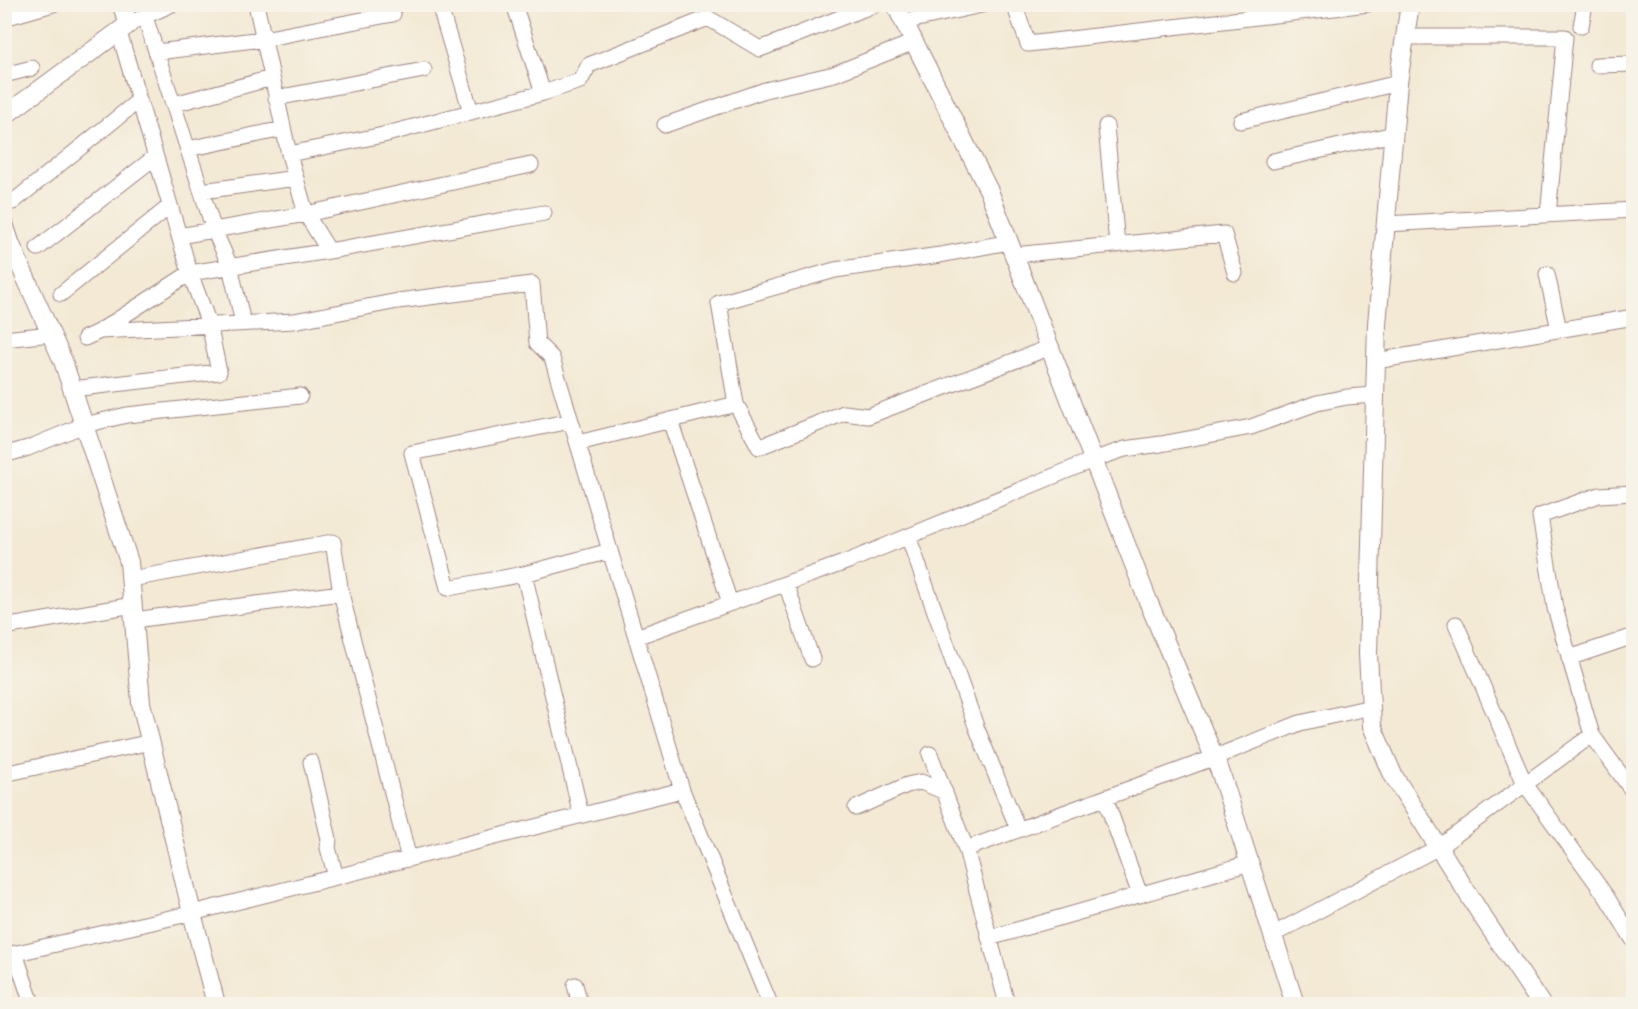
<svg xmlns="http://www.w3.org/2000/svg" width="1638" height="1009" viewBox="0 0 1638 1009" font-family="'Old Standard TT',serif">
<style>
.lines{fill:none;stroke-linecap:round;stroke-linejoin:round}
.minor-casing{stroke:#9e8480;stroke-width:17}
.tertiary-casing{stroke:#9e8480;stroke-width:20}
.minor{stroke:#fff;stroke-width:15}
.tertiary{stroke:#fff;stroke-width:18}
</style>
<rect width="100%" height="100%" fill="#f7f3e8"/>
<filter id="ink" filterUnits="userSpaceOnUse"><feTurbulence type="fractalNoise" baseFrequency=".0167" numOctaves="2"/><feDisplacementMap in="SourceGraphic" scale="12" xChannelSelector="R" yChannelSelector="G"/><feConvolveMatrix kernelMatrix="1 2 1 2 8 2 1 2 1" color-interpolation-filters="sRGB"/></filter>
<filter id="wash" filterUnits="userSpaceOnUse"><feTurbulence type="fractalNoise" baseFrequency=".008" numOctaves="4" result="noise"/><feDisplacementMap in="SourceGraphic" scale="24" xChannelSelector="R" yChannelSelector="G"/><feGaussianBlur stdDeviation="1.35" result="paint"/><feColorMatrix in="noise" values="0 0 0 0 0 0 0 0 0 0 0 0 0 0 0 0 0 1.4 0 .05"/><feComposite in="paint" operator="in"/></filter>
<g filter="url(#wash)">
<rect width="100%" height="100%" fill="#f3e9d4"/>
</g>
<g filter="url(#ink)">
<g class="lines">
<g class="minor-casing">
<path id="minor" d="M256,4l33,150 94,-19 160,-42 -29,-89
M439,4l32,108
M1014,4l14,40 340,-40
M145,17l69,213 16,36 13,57
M4,18l49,-14
M137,20l35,-16
M904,22l82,-18
M1581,26l4,-22
M1405,37h160l-17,178
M157,52l106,-13 130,-25
M1597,65l37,-1
M4,75l28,-7
M543,93l37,-12 9,-16 119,-47 52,31 116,-45
M276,98l148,-28
M174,104l98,-26
M1241,121l157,-38
M665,125l100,-35 69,-16 80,-32
M1106,126l11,119
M188,149l95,-20
M1273,161l121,-27
M202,191l94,-13
M13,202l125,-101
M1386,224l248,-14
M179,236l127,-22 -17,-60
M38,248l117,-91
M329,251l-23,-37 225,-49
M1014,255l210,-21 11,39
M1547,274l12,56
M61,294l109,-88
M85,338l15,-7 90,-58 139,-22 215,-38
M4,339l47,-5
M1376,361l258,-44
M72,389l147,-17 -10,-48 -19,-51 -71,-241
M736,404l-17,-101 116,-33 105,-15 69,-13
M670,420l60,183
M578,443l158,-39 23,43 85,-34 24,3 183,-69
M4,455l24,-7 56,-23 43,-10 173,-19
M1634,493l-35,2 -59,21 15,92 37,127 42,58
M908,536l69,193 41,100
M524,574l-76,14 -36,-135 159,-32
M131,579l202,-37 8,51 -207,27
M786,584l26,75
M341,593l68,266
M1456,624l69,160 81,112 28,45
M4,627l129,-22
M636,637l213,-76 246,-102 30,-10 36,-5 90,-17 66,-24 30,-6 28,-2
M1569,658l65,-22
M930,754l36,95 41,155
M311,762l18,77 -1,9 8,29
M4,774l147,-32
M682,790l88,214
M1105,798l35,97
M856,808l51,-23 14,-3 24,10
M581,815l-57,-241 86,-23
M966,849l247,-91 87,-35 71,-16
M1272,935l167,-88 153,-112
M989,938l261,-75
M15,953l17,51
M4,956l188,-43 490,-123 -130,-432 -15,-15 -5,-59 -134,17 -104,20 -194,10
M575,985l5,19"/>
</g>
<g class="tertiary-casing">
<path id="tertiary" d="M895,4l94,187 25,64 134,346 72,170 75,233
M1410,4l-12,79 -21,241 -9,330 4,72 21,49 89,141 59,88
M4,116l125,-92 -8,-20
M4,224l7,21 52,116 66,201 12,141 51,210 24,91"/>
</g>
<use href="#minor" class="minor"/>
<use href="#tertiary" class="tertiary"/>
</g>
</g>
<rect width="1638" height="1009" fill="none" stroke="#f7f3e8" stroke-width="24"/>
</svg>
